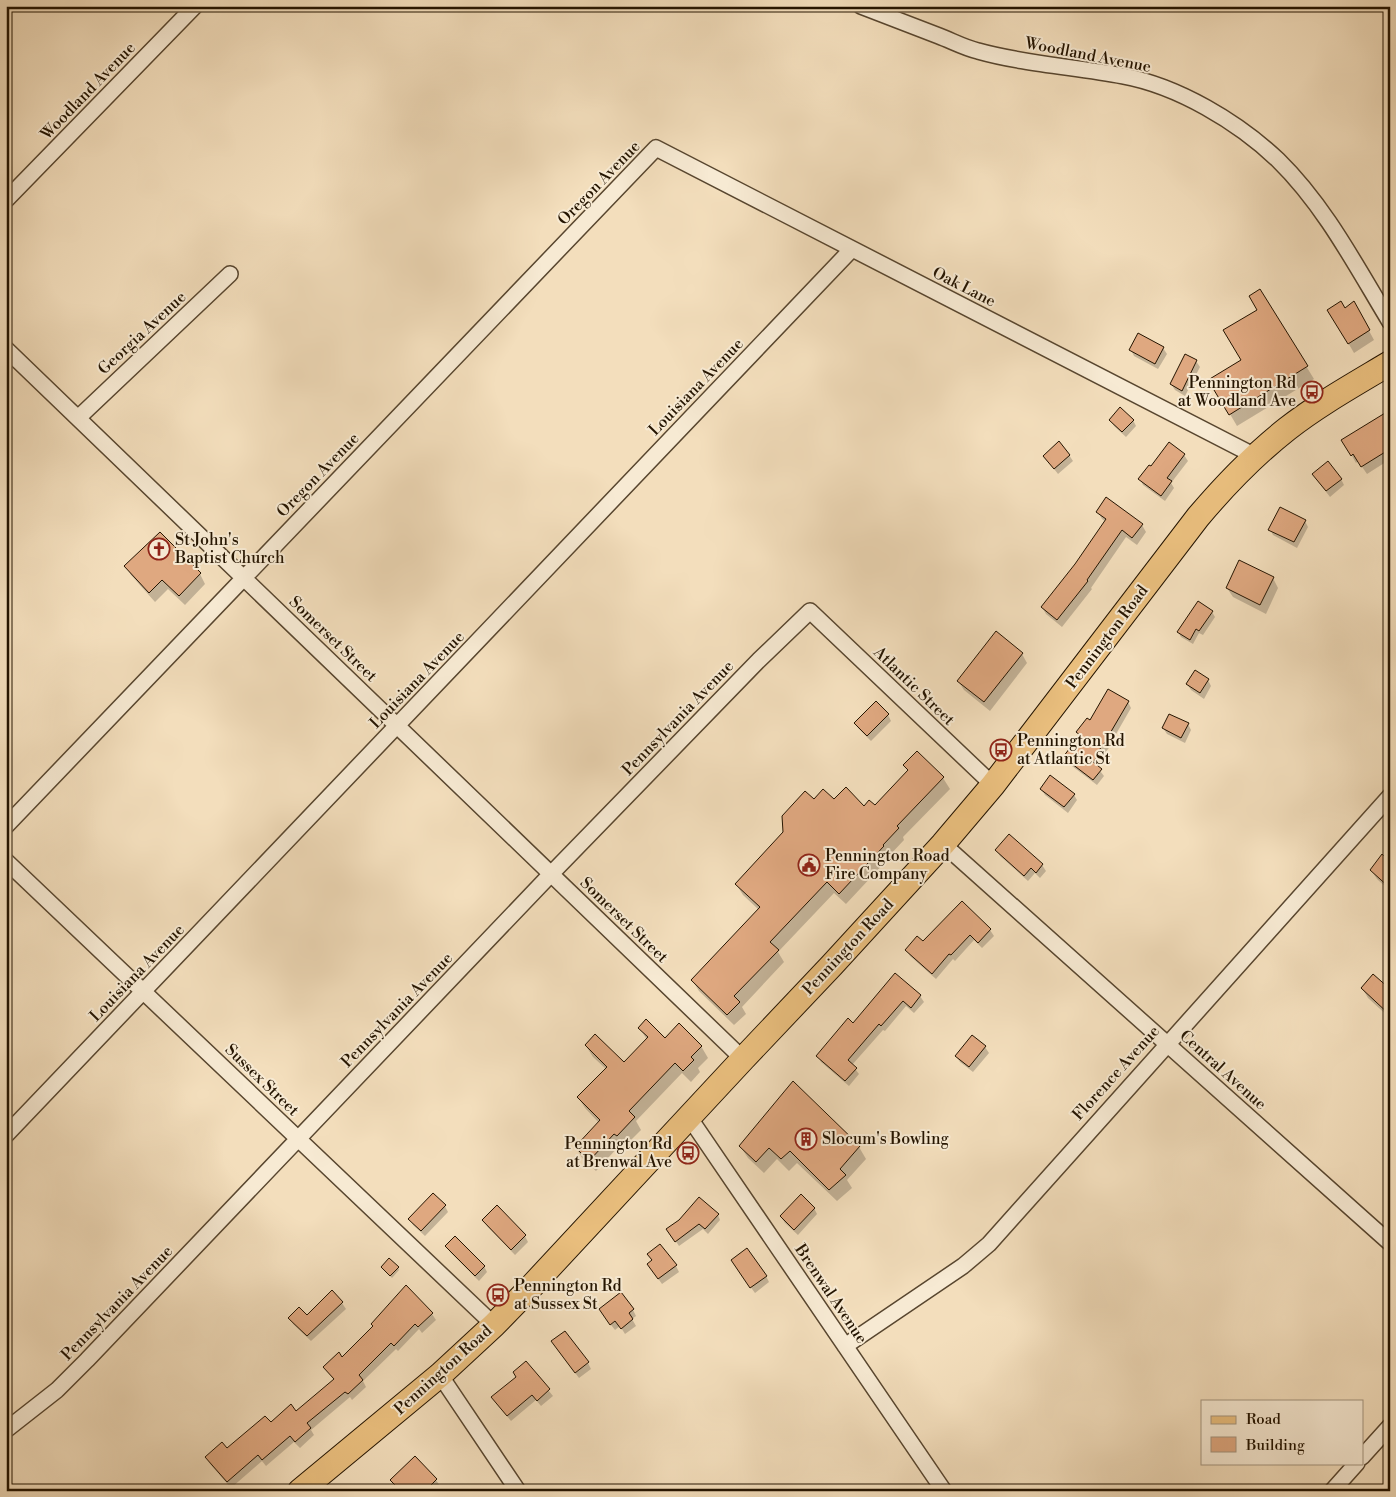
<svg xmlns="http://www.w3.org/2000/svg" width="1396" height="1497" viewBox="0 0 1396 1497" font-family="'Libre Bodoni',serif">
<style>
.shadow{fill:#0003}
.building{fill:#dfa880;stroke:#241400}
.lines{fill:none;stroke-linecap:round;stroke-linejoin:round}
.minor-casing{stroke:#58462f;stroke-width:18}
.primary-casing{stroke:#241400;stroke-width:26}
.minor{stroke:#f7ead3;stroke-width:15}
.primary{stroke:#eabf7e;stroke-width:24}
.labels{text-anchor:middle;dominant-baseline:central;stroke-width:4;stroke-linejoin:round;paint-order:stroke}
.street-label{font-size:16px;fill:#241400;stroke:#f7ead3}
.poi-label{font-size:16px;fill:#241400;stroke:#f7ead3;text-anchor:start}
</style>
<rect width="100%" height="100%" fill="#f3debc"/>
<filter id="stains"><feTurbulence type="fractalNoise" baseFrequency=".004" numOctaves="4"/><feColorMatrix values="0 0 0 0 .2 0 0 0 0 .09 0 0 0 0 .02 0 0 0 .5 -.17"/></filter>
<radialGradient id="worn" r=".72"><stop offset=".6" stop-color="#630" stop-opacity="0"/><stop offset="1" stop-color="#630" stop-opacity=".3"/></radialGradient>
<path class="shadow" d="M1260,291l54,88 -77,47 -27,-46 33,-19 15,-50z
M1354,303l20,37 -20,13 -25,-43 16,-1z
M1163,348l4,6 -9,15 -24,-13 -3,-6z
M1196,361l4,6 -15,29 -10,-6 -4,-6z
M1390,419v42l-1,-1 -22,14 -9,-13 -2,2 -13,-23z
M1110,420h23l3,6 -10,11 -12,-11z
M1169,444l15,11 4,6 -17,22 3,5 -9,13 -22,-16 -3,-6 11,-11z
M1069,455l4,6 -15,13 -14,-18z
M1341,479l3,6 -14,12 -13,-17z
M1098,512l44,13 4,7 -9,13 -11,-8 -35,51 1,1 -30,38 -16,-13 -4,-7 34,-42 30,-43 -4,-3z
M1305,521l3,6 -11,21 -24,-13 -3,-6z
M160,533l40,41 5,10 -20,21 -17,-16 -13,13 -24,-27 -5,-9z
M1273,578l5,10 -12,26 -33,-17 -6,-9z
M1212,612l3,5 -12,18 -4,-2 -6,11 -12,-7 -3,-5z
M1022,654l5,9 -37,48 -26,-21 -6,-9z
M1208,680l3,6 -7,13 -13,-9 -4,-6z
M1128,702l3,6 -19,33 1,2 -14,17 2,3 -4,4 7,9 -7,9 -29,-22 -3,-6 15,-20 -2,-5 12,-10z
M876,703l12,12 3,6 -20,20 -12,-12 -4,-5z
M1188,724l3,6 -6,13 -18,-9 -4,-6z
M917,753l26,25 7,11 -47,48 1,3 -16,17 1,1 -43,46 -12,-11 -56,59 6,10 -42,45 4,7 -12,11 -35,-34 -7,-11 67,-70 -16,-15 -7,-11 78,-83h20l30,7 11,-1 34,-35 -4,-7z
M1041,789l33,6 3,5 -9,13 -23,-18z
M1010,836l32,29 4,6 -6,7 -5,-5 -7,8 -28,-25 -3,-6z
M1390,864v27l-13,-12 -6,-9z
M990,930l4,6 -12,12 -8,-8 -19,21 -2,-2 -17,20 -26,-23 -3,-6 16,-8z
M895,975l25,21 4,6 -10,11 -8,-7 -21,25 -2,-1 -31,35 7,9 -10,12 -28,-24 -3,-6 35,-32z
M1362,988l28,3v27l-22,-20z
M640,1028l25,11 36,7 7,12 -10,10 2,4 -9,10 -9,-9 -46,48 5,9 -17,17 -3,-3 -25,27 -13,-12 -7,-11 23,-25 -14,-15 -7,-11 28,-28 -13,-12 -7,-11 38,18 23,-24z
M973,1037l12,10 4,6 -16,19 -13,-10 -4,-6z
M740,1146l119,1 7,12 -19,21 5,8 -15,13 -40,-38 -8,8 -12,-12 -13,14 -16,-15z
M445,1206l3,6 -23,24 -12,-11 -3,-6z
M814,1208l3,6 -19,21 -13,-12 -4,-6z
M718,1215l2,5 -12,14 -5,-5 -24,17 -8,-12z
M484,1220l41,16 3,6 -13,13 -28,-29z
M447,1246l37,20 3,6 -8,9 -29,-29z
M676,1266l3,6 -17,12 -10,-14z
M382,1267h16l1,3 -7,8z
M736,1267l30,9 3,6 -14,11z
M342,1303l4,6 -35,32 -18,-17 -3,-6 17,-2z
M633,1310l3,6 -4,3 4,7 -11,8 -5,-8 -5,4 -11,-14z
M432,1314l4,6 -14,13 -3,-4 -21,22 -2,-2 -33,32 3,6 -14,13 -2,-3 -39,33 3,5 -14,13 -6,-6 -28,24 -4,-5 -31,27 -21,-24 -4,-6 21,-8 44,-26 25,-12 38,-32 -10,-13z
M556,1348l32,15 3,6 -12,9z
M526,1363l27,33 -12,10 -5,-6 -25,21 -15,-18 21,-25z
M392,1480h44l6,9 -2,2h-42z"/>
<path class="building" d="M1260,289l48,77 -79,49 -21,-35 33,-20 -18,-30 34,-20 -8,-14z
M1341,301l4,7 9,-7 16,29 -22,14 -21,-34z
M1138,333l26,14 -9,17 -26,-14z
M1185,354l12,6 -15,31 -12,-7z
M1120,407l14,13 -12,12 -13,-12z
M1390,410v39l-29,18 -8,-13 -2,2 -10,-16z
M1059,441l11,14 -16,14 -11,-13z
M1169,442l16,12 -18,24 5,3 -11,15 -23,-17 11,-14 2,1z
M1328,461l14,18 -16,12 -14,-17z
M1106,497l37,27 -11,14 -10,-8 -35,50 1,1 -31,39 -16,-13 34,-43 31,-45 -10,-7z
M1280,507l26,13 -12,22 -26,-12z
M160,532l41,41 -22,23 -17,-16 -13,13 -25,-27z
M1239,560l35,17 -14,28 -34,-17z
M1198,601l15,10 -14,20 -3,-2 -6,11 -13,-8z
M996,631l27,22 -39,49 -27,-21z
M1195,670l14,9 -9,14 -14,-9z
M1108,689l21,12 -20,34 1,1 -14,18 2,2 -5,6 9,7 -9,11 -30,-23 17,-22 -4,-3 11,-14 3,2z
M876,701l13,13 -22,22 -13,-13z
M1169,714l20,9 -8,15 -19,-10z
M917,751l27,26 -47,49 2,2 -16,17 1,1 -45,48 -12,-12 -57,60 9,8 -45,46 6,6 -13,13 -36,-35 69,-73 -25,-23 48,-52 -1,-16 23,-25 9,8 9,-10 11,10 12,-12 18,19 5,-6 6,5 33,-35 -5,-5z
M1050,775l25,19 -11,13 -24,-18z
M1009,834l34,30 -7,9 -5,-5 -7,8 -29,-26z
M1382,854l8,8v26l-20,-18z
M962,901l29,28 -13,14 -8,-8 -19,20 -2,-1 -17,20 -27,-24 12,-14 6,5z
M895,973l26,22 -10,13 -8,-7 -22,25 -2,-2 -31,36 9,8 -12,13 -29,-25 32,-38 5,5z
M1373,974l17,15v26l-29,-27z
M646,1019l19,19 14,-15 23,23 -11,11 3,3 -11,11 -8,-8 -46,48 6,6 -18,19 -3,-2 -25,27 -14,-14 25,-27 -23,-23 30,-30 -22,-22 10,-11 29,28 24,-25 -10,-9z
M972,1035l14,11 -17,21 -14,-11z
M793,1081l67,65 -20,23 6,6 -17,15 -39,-39 -9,8 -12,-11 -13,14 -17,-16z
M433,1193l13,12 -25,26 -13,-12z
M801,1194l14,14 -21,22 -14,-14z
M699,1197l20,17 -14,15 -6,-5 -24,18 -9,-13 13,-9z
M497,1205l29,30 -15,15 -29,-30z
M455,1236l30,30 -10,10 -30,-30z
M660,1244l17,21 -19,14 -11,-15 5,-4 -5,-6z
M747,1248l20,28 -17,12 -19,-28z
M389,1258l10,9 -9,9 -9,-9z
M406,1285l27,28 -15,14 -3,-3 -21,22 -3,-3 -32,32 4,5 -15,14 -3,-2 -38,31 4,5 -16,14 -5,-6 -28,24 -4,-5 -31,27 -22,-25 17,-15 5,6 38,-32 6,6 20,-18 5,7 38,-32 -11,-12 16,-15 3,5 31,-31 -2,-2z
M332,1290l11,12 -36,34 -19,-18 11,-11 8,8z
M621,1292l13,17 -5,4 4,6 -12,10 -6,-8 -5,4 -11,-16z
M565,1331l24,31 -14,11 -24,-32z
M526,1361l24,28 -13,12 -5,-6 -25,21 -16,-19 25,-20 -3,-5z
M415,1456l22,23 -12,12h-24l-11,-11z"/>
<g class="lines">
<g class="minor-casing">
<path id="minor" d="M861,6c26,10 52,20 78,30 13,5 26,12 39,15 46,13 98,16 145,25 55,10 115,46 155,84 47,46 78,106 112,162
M6,200l189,-194
M6,349l737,710
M78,418l152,-144
M6,826l650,-678 599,308
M943,844l447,399
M6,861l488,464
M689,1117l255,374
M6,1135l846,-886
M845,1346l118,-80 26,-22 401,-448
M440,1375l78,116
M6,1430l51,-40 30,-30 464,-486 208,-214 51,-49 183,174
M1362,1457l28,-31
M1332,1491l25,-28"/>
</g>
<g class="primary-casing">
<path id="primary" d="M300,1491l140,-116 54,-50 37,-38 212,-228 89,-94 111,-121 50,-59 205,-268c27,-32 56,-62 89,-88 32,-25 68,-45 103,-66"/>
</g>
<use href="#minor" class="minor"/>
<use href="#primary" class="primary"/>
</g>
<defs>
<g id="bus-ring" transform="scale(1.125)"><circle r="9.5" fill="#f7ead3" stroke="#8f2418" stroke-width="1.5"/><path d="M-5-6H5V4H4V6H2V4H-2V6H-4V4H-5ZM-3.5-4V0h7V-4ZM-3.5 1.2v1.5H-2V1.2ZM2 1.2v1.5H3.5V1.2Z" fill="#8f2418"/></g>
<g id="church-ring" transform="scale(1.125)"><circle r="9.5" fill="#f7ead3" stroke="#8f2418" stroke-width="1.5"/><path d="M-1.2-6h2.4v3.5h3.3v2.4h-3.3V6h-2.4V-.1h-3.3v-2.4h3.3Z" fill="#8f2418"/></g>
<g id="civic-ring" transform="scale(1.125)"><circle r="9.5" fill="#f7ead3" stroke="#8f2418" stroke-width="1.5"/><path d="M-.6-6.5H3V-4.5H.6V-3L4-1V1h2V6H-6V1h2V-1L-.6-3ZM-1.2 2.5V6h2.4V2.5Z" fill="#8f2418"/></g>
<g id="building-ring" transform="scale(1.125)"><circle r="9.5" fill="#f7ead3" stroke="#8f2418" stroke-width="1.5"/><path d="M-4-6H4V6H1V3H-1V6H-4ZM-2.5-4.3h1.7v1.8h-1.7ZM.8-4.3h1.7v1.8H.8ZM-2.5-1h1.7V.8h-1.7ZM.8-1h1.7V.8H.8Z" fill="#8f2418"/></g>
</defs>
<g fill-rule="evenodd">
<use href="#bus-ring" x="1312" y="392"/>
<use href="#church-ring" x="159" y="549"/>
<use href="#bus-ring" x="1001" y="750"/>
<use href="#civic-ring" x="809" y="865"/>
<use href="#building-ring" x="806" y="1139"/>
<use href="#bus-ring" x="688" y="1153"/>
<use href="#bus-ring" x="498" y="1295"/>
</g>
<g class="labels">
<g class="street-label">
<text transform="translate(1088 55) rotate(11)">Woodland Avenue</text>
<text transform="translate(88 91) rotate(-46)">Woodland Avenue</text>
<text transform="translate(599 183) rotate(-46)">Oregon Avenue</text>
<text transform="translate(964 287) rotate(27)">Oak Lane</text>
<text transform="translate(142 333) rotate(-43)">Georgia Avenue</text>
<text transform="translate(696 387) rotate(-46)">Louisiana Avenue</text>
<text transform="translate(318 475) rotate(-46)">Oregon Avenue</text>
<text transform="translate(1107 637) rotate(-53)">Pennington Road</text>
<text transform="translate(333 639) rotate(44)">Somerset Street</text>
<text transform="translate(417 680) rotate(-46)">Louisiana Avenue</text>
<text transform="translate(914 686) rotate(44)">Atlantic Street</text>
<text transform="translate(678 718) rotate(-46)">Pennsylvania Avenue</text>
<text transform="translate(624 920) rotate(44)">Somerset Street</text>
<text transform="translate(848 947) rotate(-47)">Pennington Road</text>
<text transform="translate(137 973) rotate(-46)">Louisiana Avenue</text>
<text transform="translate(397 1010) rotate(-46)">Pennsylvania Avenue</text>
<text transform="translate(1223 1070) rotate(42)">Central Avenue</text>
<text transform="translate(1116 1073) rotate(-48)">Florence Avenue</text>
<text transform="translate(262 1080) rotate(44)">Sussex Street</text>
<text transform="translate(831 1294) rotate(56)">Brenwal Avenue</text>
<text transform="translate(117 1303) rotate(-46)">Pennsylvania Avenue</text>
<text transform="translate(443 1370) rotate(-42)">Pennington Road</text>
</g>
<g class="poi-label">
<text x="1296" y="383" text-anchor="end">Pennington Rd<tspan x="1296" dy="18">at Woodland Ave</tspan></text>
<text x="175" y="540">St John's<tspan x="175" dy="18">Baptist Church</tspan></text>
<text x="1017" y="741">Pennington Rd<tspan x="1017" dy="18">at Atlantic St</tspan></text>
<text x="825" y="856">Pennington Road<tspan x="825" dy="18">Fire Company</tspan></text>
<text x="822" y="1139">Slocum's Bowling</text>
<text x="672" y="1144" text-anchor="end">Pennington Rd<tspan x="672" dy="18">at Brenwal Ave</tspan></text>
<text x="514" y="1286">Pennington Rd<tspan x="514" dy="18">at Sussex St</tspan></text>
</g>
</g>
<rect width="1396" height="1497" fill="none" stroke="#f3debc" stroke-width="25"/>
<rect x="8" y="8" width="1381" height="1482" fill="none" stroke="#241400" stroke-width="2.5"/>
<rect x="12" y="12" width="1371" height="1472" fill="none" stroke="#241400"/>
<rect x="1201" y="1400" width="162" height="65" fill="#f7ead3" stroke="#a3947f"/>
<rect x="1211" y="1416" width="25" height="8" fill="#eabf7e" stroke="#a3947f"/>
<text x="1246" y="1424" font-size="15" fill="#241400">Road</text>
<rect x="1211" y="1437" width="25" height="15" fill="#dfa880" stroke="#a3947f"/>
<text x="1246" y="1450" font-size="15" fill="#241400">Building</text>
<rect width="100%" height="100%" filter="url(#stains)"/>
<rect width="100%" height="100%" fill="url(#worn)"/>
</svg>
